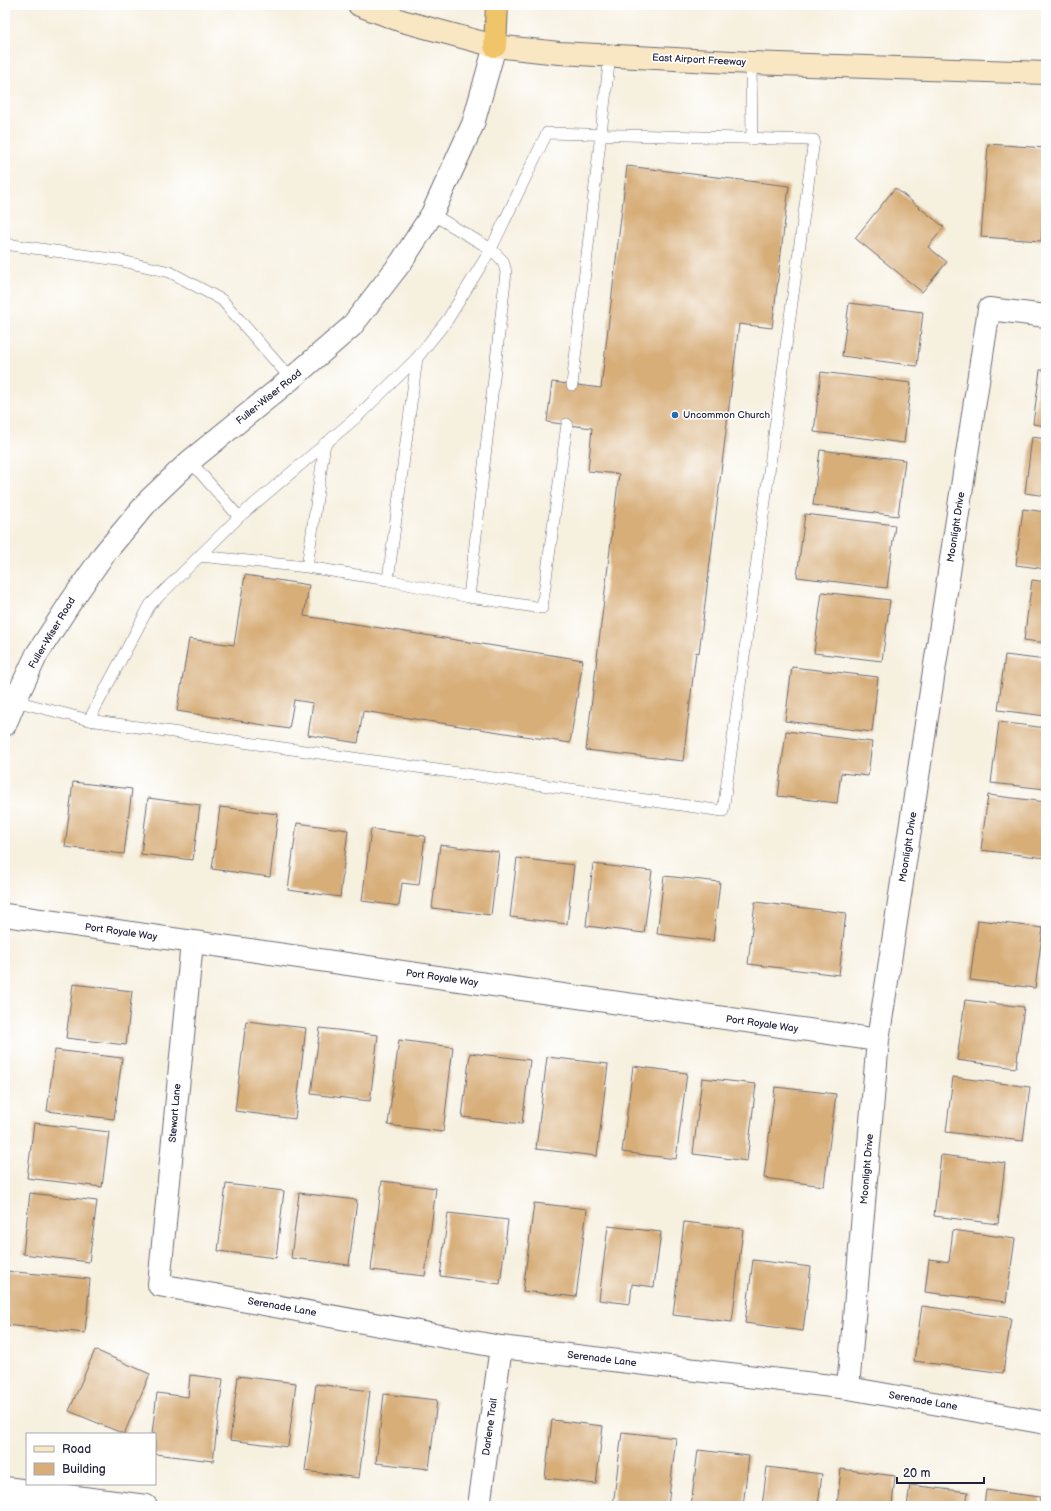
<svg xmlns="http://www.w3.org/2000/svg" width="1051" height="1511" viewBox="0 0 1051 1511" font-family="'Balsamiq Sans',sans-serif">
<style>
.building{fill:#d7ad78}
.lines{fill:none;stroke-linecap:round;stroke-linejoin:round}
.service-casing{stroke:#6c6a74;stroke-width:12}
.minor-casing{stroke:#6c6a74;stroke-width:24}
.tertiary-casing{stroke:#6c6a74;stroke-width:24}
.secondary-casing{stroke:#6c6a74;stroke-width:24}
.motorway-casing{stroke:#6c6a74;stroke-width:24}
.service{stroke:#fff;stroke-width:11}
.minor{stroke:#fff;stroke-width:22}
.tertiary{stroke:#fff;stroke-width:22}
.secondary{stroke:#f9e7c3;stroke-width:22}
.motorway{stroke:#f0c469;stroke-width:22}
.poi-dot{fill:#1f6fb2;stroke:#fff;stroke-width:1.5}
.labels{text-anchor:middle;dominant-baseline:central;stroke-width:3.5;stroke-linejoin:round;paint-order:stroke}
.street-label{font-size:10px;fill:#22223b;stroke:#fff}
.poi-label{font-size:10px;fill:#22223b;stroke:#fff;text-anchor:start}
</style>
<rect width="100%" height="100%" fill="#fff"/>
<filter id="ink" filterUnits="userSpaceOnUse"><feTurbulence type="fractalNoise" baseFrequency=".025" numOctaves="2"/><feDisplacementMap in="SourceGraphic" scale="8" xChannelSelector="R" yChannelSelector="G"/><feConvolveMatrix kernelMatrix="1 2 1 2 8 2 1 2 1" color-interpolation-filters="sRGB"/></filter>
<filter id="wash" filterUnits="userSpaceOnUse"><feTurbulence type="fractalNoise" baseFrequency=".012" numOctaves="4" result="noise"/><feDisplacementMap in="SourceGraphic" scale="16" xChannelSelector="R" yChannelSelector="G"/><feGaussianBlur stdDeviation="0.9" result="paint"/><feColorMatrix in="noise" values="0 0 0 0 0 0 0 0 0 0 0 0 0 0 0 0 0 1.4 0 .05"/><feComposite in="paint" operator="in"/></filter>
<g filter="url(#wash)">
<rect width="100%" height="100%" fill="#f6f0df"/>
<g id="blocks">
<path class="building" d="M988,144l58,4v34l-5,59 -60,-4z
M627,166l162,20 -17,142 -33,-4 -40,329 -3,-1 -13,109 -97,-11 33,-276 -31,-3 4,-43 -45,-6 5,-40 49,6z
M895,188l49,39 -16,20 19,15 -25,30 -67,-54z
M849,303l74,9 -6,54 -75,-10z
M1040,370h6v56l-13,-2z
M821,372l90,11 -7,60 -90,-11z
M1032,437l14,2v57l-21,-3z
M820,450l85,10 -7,56 -85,-11z
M1023,509l23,3v57l-30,-4z
M805,514l90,11 -8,63 -90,-11z
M245,575l64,10 -5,31 279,44 -13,83 -207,-32 -5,32 -50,-8 5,-32 -19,-3 -5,29 -112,-18 12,-72 45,6z
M1032,580l14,2v61l-22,-3z
M822,592l68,8 -8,61 -68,-8z
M1005,655l41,5v56l-48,-6z
M792,667l86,10 -6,55 -87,-11z
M999,722l47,6v61l-55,-6z
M786,731l86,11 -4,34 -27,-3 -4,30 -59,-7z
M73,782l59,7 -8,65 -59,-7z
M988,795l58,7v56l-65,-8z
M148,798l52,7 -7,55 -52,-6z
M220,807l58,7 -8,63 -58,-8z
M297,823l51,7 -8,67 -52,-7z
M371,829l54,7 -6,49 -17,-2 -3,23 -37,-5z
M440,845l59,7 -8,63 -59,-7z
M517,858l57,7 -7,59 -57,-7z
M593,864l59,7 -8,62 -58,-7z
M664,876l56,6 -7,59 -56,-7z
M755,902l91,11 -7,62 -91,-11z
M978,920l65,8 -8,60 -65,-8z
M73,984l59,7 -6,54 -60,-7z
M965,1000l59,7 -8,61 -59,-8z
M246,1021l60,7 -11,91 -60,-8z
M320,1028l58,7 -8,66 -59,-7z
M399,1040l54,7 -10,85 -55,-7z
M55,1050l67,8 -8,61 -67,-8z
M470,1053l60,7 -8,64 -60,-7z
M547,1057l61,7 -11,92 -61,-7z
M633,1066l54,7 -11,86 -54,-7z
M953,1077l77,10 -7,54 -77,-9z
M702,1078l54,6 -9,77 -54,-7z
M775,1087l61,7 -12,92 -60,-8z
M34,1123l75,9 -7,55 -75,-9z
M941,1155l64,8 -7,61 -64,-8z
M382,1181l54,7 -11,88 -54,-6z
M226,1184l58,7 -8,67 -58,-7z
M30,1193l67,8 -8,61 -66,-8z
M299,1193l58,7 -8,65 -58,-7z
M534,1203l53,6 -11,88 -53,-6z
M448,1213l60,7 -8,64 -60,-8z
M684,1222l59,7 -11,93 -59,-7z
M608,1226l53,6 -7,55 -22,-3 -2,20 -31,-4z
M953,1230l62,9 -9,63 -81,-10 4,-33 20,3z
M753,1260l58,7 -8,64 -58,-8z
M6,1271l84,8 -5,54 -80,-8z
M922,1306l89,12 -8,55 -89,-12z
M95,1350l55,24 -26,60 -55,-23z
M190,1375l33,4 -10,82 -58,-7v-20h-3l5,-41 31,4z
M238,1376l58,7 -8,64 -58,-7z
M316,1384l54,7 -11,87 -54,-7z
M384,1394l53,6 -8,69 -53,-6z
M552,1420l51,6 -7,58 -51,-6z
M622,1432l54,6 -8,68h-55z
M698,1450l51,6 -6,50h-52z
M767,1467l55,7 -4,32h-56z
M841,1469l54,7 -3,30h-55z
M910,1485l58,7 -2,14h-59z
M986,1490l54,7 -1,9h-55z"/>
</g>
</g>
<g filter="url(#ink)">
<use href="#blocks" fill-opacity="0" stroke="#6c6a74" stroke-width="1"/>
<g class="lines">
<g class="service-casing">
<path id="service" d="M751,63l1,76
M5,244l113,16 52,12 52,28 69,79
M572,385l38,-330
M190,461l49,56
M307,567l18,-124
M388,580l29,-222
M469,597l73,11 25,-184
M15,701l74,19 634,91 91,-671 -267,-7 -56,116 -59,-35
M89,720l61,-115 89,-88 119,-101 59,-58 31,-39 43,-70 12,12 3,11 -37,325 -81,-17 -81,-13 -108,-11"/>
</g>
<g class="minor-casing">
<path id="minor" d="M5,915l873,125
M192,942l-33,343 342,62 347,41 198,35
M848,1388l30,-348 111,-731 57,7
M5,1488l141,18
M479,1506l22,-159"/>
</g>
<g class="tertiary-casing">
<path id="tertiary" d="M5,725l10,-24 22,-47 35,-54 32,-46 46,-55 40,-38 101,-82 60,-52 51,-66 30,-47 41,-90 22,-78"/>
</g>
<g class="secondary-casing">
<path id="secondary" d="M359,5l43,16 93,25 64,7 192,10 295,10"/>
</g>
<g class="motorway-casing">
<path id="motorway" d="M495,46l2,-41"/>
</g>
<use href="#service" class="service"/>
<use href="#minor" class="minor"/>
<use href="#tertiary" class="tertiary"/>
<use href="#secondary" class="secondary"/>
<use href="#motorway" class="motorway"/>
</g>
</g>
<circle class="poi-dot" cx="675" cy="415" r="4"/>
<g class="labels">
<g class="street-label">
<text transform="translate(699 60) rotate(3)">East Airport Freeway</text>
<text transform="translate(269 397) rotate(-39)">Fuller-Wiser Road</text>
<text transform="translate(956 527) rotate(-81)">Moonlight Drive</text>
<text transform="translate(52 633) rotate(-59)">Fuller-Wiser Road</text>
<text transform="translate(908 847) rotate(-81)">Moonlight Drive</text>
<text transform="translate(121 932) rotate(8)">Port Royale Way</text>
<text transform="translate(442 978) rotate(8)">Port Royale Way</text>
<text transform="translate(762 1024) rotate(8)">Port Royale Way</text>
<text transform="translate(175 1113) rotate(-85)">Stewart Lane</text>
<text transform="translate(867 1169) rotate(-85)">Moonlight Drive</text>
<text transform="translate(282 1307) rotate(10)">Serenade Lane</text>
<text transform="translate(602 1359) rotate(7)">Serenade Lane</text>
<text transform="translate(923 1401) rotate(10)">Serenade Lane</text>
<text transform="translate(490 1427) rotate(-82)">Darlene Trail</text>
</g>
<g class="poi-label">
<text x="683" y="415">Uncommon Church</text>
</g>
</g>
<rect width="1051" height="1511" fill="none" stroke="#fff" stroke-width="20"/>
<rect x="26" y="1433" width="130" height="52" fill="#ffffff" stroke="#a7a7b1"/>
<rect x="34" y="1446" width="20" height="6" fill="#f9e7c3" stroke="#a7a7b1"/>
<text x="62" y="1453" font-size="12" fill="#22223b">Road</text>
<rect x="34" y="1463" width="20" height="12" fill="#d7ad78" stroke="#a7a7b1"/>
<text x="62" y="1473" font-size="12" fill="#22223b">Building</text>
<path d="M897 1477v6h87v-6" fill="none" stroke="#22223b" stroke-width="2"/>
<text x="903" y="1477" font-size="12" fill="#22223b" stroke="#ffffff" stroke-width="3" paint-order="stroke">20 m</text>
</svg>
